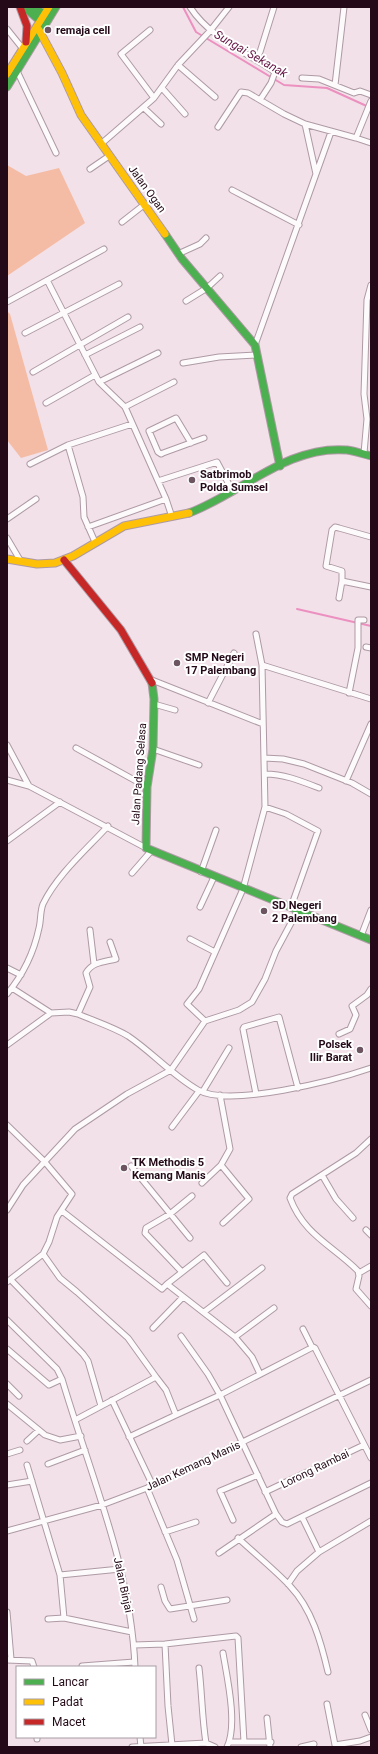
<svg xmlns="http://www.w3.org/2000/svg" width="378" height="1754" viewBox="0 0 378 1754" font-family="Roboto,sans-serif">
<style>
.green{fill:#f5bca5}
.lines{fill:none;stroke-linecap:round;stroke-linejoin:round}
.stream{stroke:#ec90c0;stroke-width:2}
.street-casing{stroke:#ae9aa4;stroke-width:7}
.fast-casing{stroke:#ae9aa4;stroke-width:9}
.slow-casing{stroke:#ae9aa4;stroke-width:9}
.jam-casing{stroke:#ae9aa4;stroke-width:9}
.street{stroke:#fdfafc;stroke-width:5}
.fast{stroke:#4caf50;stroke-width:7}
.slow{stroke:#ffc107;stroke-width:7}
.jam{stroke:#c62828;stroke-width:7}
.poi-dot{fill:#6c5561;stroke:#fff;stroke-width:1.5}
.labels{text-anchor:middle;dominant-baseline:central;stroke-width:4;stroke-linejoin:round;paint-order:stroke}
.poi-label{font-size:11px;font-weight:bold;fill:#240a18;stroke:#fff;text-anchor:start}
.street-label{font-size:11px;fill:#240a18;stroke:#fff}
.water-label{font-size:12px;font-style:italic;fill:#661846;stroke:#fff}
</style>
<rect width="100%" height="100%" fill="#f2e1e9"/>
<path class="green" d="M7,165l19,11 33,-8 26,55 -78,53z
M7,311l3,3 38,136 -27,8 -14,-18z"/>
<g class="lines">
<path class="stream" d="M183,7l13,25 88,53 43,3 44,20
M297,609l74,17"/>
<g class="street-casing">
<path id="street" d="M190,7c20,31 56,45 85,65l-4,11 -11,17
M7,29l16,20
M256,60l4,-8 14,-45
M178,65l37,32
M17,71l39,82
M302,78l17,1 35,14 6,-2 11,4
M335,85l9,-78
M162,88l23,26
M154,98l24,-33 32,-34 19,-24
M144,108l17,16
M305,124l11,50
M218,127l23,-35 7,1 36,21 21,10 51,14 15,-37
M356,138l15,5
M101,144l53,-46 -33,-44 29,-24
M90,169l19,-13
M232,190l67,35
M122,222l23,-18
M178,254l22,-10 6,-6
M47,280l52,102 26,25 41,92 6,18
M186,301l21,-13 13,-12
M7,302l97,-53
M25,333l94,-49
M255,345l76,-213
M85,355l55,-28
M183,363l36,-6 38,-2
M33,372l95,-55
M99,382l59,-29
M46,403l49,-28
M125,407l49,-25
M191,443l-15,-25 -27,13 9,21 3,2 2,-1 41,-15
M68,445l15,52 1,20 11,25
M364,453l3,-34 -3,-25 3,-94 4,-15
M30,464l38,-19 64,-21
M158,481l59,-19 16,30
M7,519l29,-20
M88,527l78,-28
M7,538l13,22
M342,581v-10l-16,-5 6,-36 3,-3 4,1 32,9
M339,598l3,-17 29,6
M256,634l6,31
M366,647l5,1
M152,680l111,44
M349,693l9,-45v-28h6
M208,703l26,-50
M154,704l21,6
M7,745l22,41
M76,748l71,39
M153,749l46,16
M264,758l19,1 21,5 48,19 19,11
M265,774c19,0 36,7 54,14
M7,780l22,6 117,62
M346,781l25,-57
M265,807l21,7 32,17 -27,76
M7,841l53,-39
M201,872l15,-42
M132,873l20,-23
M200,907l14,-30
M90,930l4,34
M361,936l10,-26
M190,939l25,13
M7,968l14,7
M12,988l39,25
M7,994c15,-18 27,-42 32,-66 2,-7 1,-17 4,-24 14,-29 43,-54 65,-78
M78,1014l12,-27 -4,-14c6,-11 18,-11 30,-14l-6,-17
M205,1021l-18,-17 12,-15 44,-100 22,-82 -3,-142 109,34
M339,1034l11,-5 6,-14 -4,-9 15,-11 4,-6
M7,1045l44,-32 18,-1 9,2c16,7 35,13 50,22 24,16 45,40 70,54 32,18 138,-10 173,-22
M203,1091l26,-43
M256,1094l-13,-65 1,-2 35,-10 19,71
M7,1125l37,36 28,33 -15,23 -8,25 -6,12 -36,28
M172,1127l27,-36
M371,1139l-15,14 -64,41 -2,4c14,37 42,47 68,73l1,5 -3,13 15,17
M221,1165l28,34 -26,24
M131,1166l59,72
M322,1175l14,24 17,19
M202,1183l19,-18 9,-16 -10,-54
M7,1210l16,-25 52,-56 52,-35 44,-24 34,-49 34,-11 13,-8 13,-23 11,-28 22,-41
M62,1211l100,78 5,-5 68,53 17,20 8,17
M366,1230l5,5
M43,1254l17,24 17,14 51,46 28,39
M181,1271l-36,-38 1,-5 24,-14 22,-18
M359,1273l12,-7
M11,1280l72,74 5,7 13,45
M167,1284l37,-29 23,28
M204,1312l58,-44
M7,1320l50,49 5,10c28,95 69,188 73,288
M153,1328l30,-31
M303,1329l9,18
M181,1336l27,38 12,21 56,119 6,8 5,2 84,-41
M235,1337l39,-29
M7,1349l42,36 13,-6
M7,1384l12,12
M112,1400l41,86
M7,1404l38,31 15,5 21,-4
M75,1420l81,-43 10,13 10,25 44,-20 93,-48 2,1 56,110
M129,1437l47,-22
M27,1441l12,-11
M7,1454l13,-4
M48,1464l37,-14
M27,1465l33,110 4,43
M7,1485l25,-4
M147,1488l30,72 17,59
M265,1492l99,-47
M302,1517l17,35
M233,1520l-13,-29 38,-16
M7,1531l95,-26 45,-17 224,-108
M165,1532l31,-10
M238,1538c17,16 37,32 52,48 22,23 31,56 38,86
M219,1553l57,-39
M60,1575l60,-6
M288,1584l9,-13 22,-19 52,-31
M161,1587l4,14 5,8 57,-9
M7,1612l4,47
M48,1619l16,-1 68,14
M165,1644l3,62 4,39
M134,1645l31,-1 71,-8 2,2 6,104h27
M223,1653c4,24 15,72 4,94
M7,1660l25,1 2,6
M82,1666l52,-4
M199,1668c3,25 3,50 7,75
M327,1704l8,41 25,-4 11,-4
M365,1715l6,15
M267,1718l3,29
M37,1737v2
M140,1737l1,10
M229,1742h15
M132,1747l74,-4 9,4
M301,1747l13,-3"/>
</g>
<g class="fast-casing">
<path id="fast" d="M24,7l20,17
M33,7l16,10
M7,87l49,-80
M165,234l17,25 73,86 25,121
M189,513c53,-20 98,-68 158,-63 8,1 16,4 24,6
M152,683l2,16 -1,50 -6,38 -1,61 225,92"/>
</g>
<g class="slow-casing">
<path id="slow" d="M39,30l23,43 19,42 84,119
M7,74l42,-67
M7,559l30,5 18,-1 18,-7 51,-30 65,-13"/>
</g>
<g class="jam-casing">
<path id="jam" d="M20,7l7,19 -1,16
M64,560l57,70 31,53"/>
</g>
<use href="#street" class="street"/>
<use href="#fast" class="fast"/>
<use href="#slow" class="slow"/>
<use href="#jam" class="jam"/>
</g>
<g class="poi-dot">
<circle cx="48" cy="30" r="4"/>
<circle cx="192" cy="480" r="4"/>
<circle cx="177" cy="663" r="4"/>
<circle cx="264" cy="911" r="4"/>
<circle cx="360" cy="1050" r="4"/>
<circle cx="124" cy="1168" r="4"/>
</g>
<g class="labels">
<g class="poi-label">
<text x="56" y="30">remaja cell</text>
<text x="200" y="474">Satbrimob<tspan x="200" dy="13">Polda Sumsel</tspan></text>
<text x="185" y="657">SMP Negeri<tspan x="185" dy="13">17 Palembang</tspan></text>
<text x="272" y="905">SD Negeri<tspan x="272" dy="13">2 Palembang</tspan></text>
<text x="352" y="1044" text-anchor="end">Polsek<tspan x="352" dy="13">Ilir Barat</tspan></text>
<text x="132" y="1162">TK Methodis 5<tspan x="132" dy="13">Kemang Manis</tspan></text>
</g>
<g class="street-label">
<text transform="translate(147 189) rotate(54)">Jalan Ogan</text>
<text transform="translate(139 774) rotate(-86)">Jalan Padang Selasa</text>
<text transform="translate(193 1466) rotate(-25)">Jalan Kemang Manis</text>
<text transform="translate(315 1469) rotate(-26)">Lorong Rambai</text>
<text transform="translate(123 1585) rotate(78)">Jalan Binjai</text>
</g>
<g class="water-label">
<text transform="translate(251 54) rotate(30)">Sungai Sekanak</text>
</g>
</g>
<rect width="378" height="1754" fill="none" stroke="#240a18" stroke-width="16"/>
<rect x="16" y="1666" width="140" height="72" fill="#ffffff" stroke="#a79da3"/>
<rect x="24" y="1679" width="20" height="6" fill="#4caf50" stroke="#a79da3"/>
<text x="52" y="1686" font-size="12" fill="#240a18">Lancar</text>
<rect x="24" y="1699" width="20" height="6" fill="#ffc107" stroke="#a79da3"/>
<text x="52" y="1706" font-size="12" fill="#240a18">Padat</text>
<rect x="24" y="1719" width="20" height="6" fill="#c62828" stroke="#a79da3"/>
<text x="52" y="1726" font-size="12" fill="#240a18">Macet</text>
</svg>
